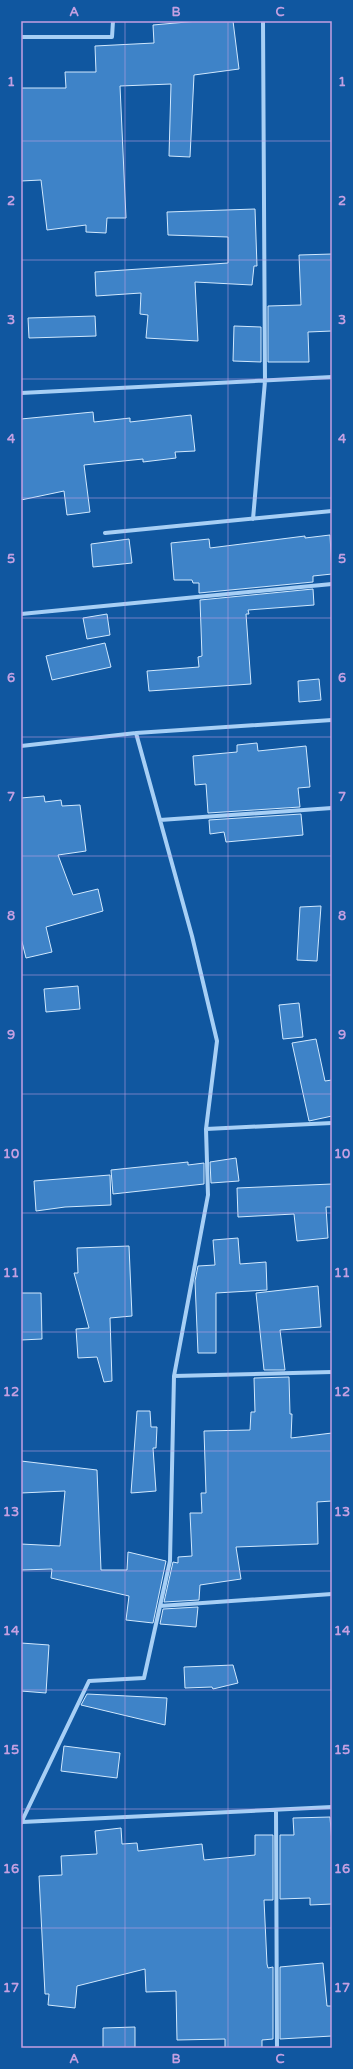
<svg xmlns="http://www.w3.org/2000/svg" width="353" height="2069" viewBox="0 0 353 2069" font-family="'Varela Round',sans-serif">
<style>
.building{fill:#3e83c8;stroke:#d0e8fe}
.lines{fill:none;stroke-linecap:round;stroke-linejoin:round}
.minor{stroke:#a7cff5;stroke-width:4}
.grid{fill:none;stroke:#c4a0e2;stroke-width:1;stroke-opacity:0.55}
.neatline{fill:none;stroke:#c4a0e2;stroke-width:1.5}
.grid-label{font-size:13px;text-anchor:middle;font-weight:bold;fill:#c4a0e2}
</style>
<rect width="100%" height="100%" fill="#1057a0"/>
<path class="building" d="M198,21h35l6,48 -45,6 -4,82 -21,-1 2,-72 -51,2 6,132h-19l-1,15 -20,-1v-7l-39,5 -6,-50 -20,1v-93h45l-1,-16h31l-1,-26 59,-3 -1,-18z
M255,209l2,57h-3l-2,19 -57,-3 3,59 -52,-3 2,-23 -8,-1 1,-21 -45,3 -1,-24 133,-9v-26l-60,-2 -1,-23z
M332,254v77l-24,1 1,30h-41v-56l33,-1 -2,-50z
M95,316l1,20 -67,2 -1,-20z
M234,326l27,1v35l-28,-1z
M93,412l1,10 36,-4v4l61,-7 4,36 -20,1 1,6 -33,4v-3l-59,6 6,47 -23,3 -3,-24 -43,9v-81z
M330,535l2,39 -19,2v6l-114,11v-10h-6l-1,-3h-18l-3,-37 38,-4 1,9 95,-12v2z
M129,539l3,24 -39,4 -2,-23z
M313,589l1,16 -66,5 1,4h-3l5,70 -102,7 -2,-20 52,-4 -1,-10 4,-1 -2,-56z
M107,614l3,21 -23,4 -4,-21z
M105,643l6,24 -59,13 -6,-24z
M319,679l2,21 -22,2 -1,-21z
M257,743l1,8 48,-5 4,41 -12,1 2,19 -92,6 -2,-29 -11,1 -2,-29 44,-4v-7z
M44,796l1,6 16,-2 1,6 18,-1 6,46 -28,4 15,40 25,-6 5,22 -57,16 6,25 -26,6 -5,-20v-140z
M301,814l2,21 -77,7 -2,-10 -14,2 -1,-14z
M321,906l-4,55 -20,-1 3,-53z
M78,986l2,23 -34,3 -2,-23z
M299,1003l4,34 -20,2 -4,-34z
M316,1039l9,42 7,-1v36l-23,5 -17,-78z
M236,1158l3,23 -28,2 -1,-21z
M188,1162v3l16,-2v21l-91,10 -2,-24z
M110,1175l1,30 -46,2 -29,4 -2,-30z
M332,1184v23h-6l2,31 -31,3 -3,-27 -56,3 -1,-29z
M238,1238l2,26 26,-2 1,28 -51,3v60h-18l-3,-72 3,-15 17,-1 -2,-25z
M129,1246l3,70 -22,2 2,63 -8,1 -7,-25 -19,1 -2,-29 13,-1 -15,-55h4l-1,-25z
M318,1286l3,41 -41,3 5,40h-21l-8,-77z
M21,1293h20l1,46 -21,1z
M289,1377l1,37h2l-1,24 41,-5v68l-15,1 1,42 -82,3 5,32 -41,6 -1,15 -35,2 9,-40 5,1v-6l14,-1 -2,-43h12l-1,-20h5l-2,-62 46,-1 1,-18h4l-1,-34z
M137,1411h13l1,16h6l-1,21h-3l3,43 -25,2z
M21,1461l76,9 4,100h26l1,-18 38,9 -13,62 -27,-3 3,-24 -78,-18 1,-9 -31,1v-26l39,2 5,-55 -44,2z
M198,1607l-2,20 -36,-3 3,-15z
M21,1643l28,2 -3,48 -25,-2z
M233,1665l5,18 -25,6 -1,-2 -27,1 -1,-21z
M87,1694l80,4 -2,27 -84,-20z
M64,1746l56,7 -3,25 -56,-7z
M330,1817l2,26v61l-22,1v-7l-30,1v-64h14l-1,-17z
M121,1828l1,16 15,-1 1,8 64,-7 2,16 51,-5v-20h18v65h-9l3,64 1,4 5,-1v72l-11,1v8h-37v-9l-48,1 -1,-49 -30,1 -1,-23 -68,17 -2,22 -27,-3 1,-11h-4l-6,-118 23,-1 -1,-19 36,-2 -2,-23z
M323,1963l4,43h5v30l-52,3v-72z
M135,2027v21h-32v-20z"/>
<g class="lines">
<path class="minor" d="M21,37h91l1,-16
M21,393l311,-16
M253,519l12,-138 -2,-360
M105,533l227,-22
M21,614l311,-30
M21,746l115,-13 196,-13
M160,820l172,-12
M206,1129l126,-6
M174,1376l158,-4
M160,1606l172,-12
M276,1811l1,237
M22,1822l310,-15
M21,1823l68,-142 55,-3 26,-117 4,-185 34,-181 -2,-66 11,-88 -25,-105 -56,-203"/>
</g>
<path class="grid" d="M125,21v2027M228,21v2027M21,141h311M21,260h311M21,379h311M21,498h311M21,618h311M21,737h311M21,856h311M21,975h311M21,1094h311M21,1213h311M21,1332h311M21,1451h311M21,1571h311M21,1690h311M21,1809h311M21,1928h311"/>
<rect width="353" height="2069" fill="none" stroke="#1057a0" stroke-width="44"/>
<rect x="22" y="22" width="309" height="2025" class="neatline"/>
<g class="grid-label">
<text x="74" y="16">A</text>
<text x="176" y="16">B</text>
<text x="280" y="16">C</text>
<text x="11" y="86">1</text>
<text x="342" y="86">1</text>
<text x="11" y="205">2</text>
<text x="342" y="205">2</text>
<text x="11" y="324">3</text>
<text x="342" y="324">3</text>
<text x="11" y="443">4</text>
<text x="342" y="443">4</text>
<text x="11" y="563">5</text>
<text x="342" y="563">5</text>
<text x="11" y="682">6</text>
<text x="342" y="682">6</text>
<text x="11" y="801">7</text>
<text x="342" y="801">7</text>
<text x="11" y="920">8</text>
<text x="342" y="920">8</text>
<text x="11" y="1039">9</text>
<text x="342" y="1039">9</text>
<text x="11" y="1158">10</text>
<text x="342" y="1158">10</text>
<text x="11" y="1277">11</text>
<text x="342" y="1277">11</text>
<text x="11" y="1396">12</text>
<text x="342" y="1396">12</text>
<text x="11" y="1516">13</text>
<text x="342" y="1516">13</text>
<text x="11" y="1635">14</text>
<text x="342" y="1635">14</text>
<text x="11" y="1754">15</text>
<text x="342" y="1754">15</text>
<text x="11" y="1873">16</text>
<text x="342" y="1873">16</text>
<text x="11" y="1992">17</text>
<text x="342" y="1992">17</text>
<text x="74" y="2063">A</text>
<text x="176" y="2063">B</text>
<text x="280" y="2063">C</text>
</g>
</svg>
